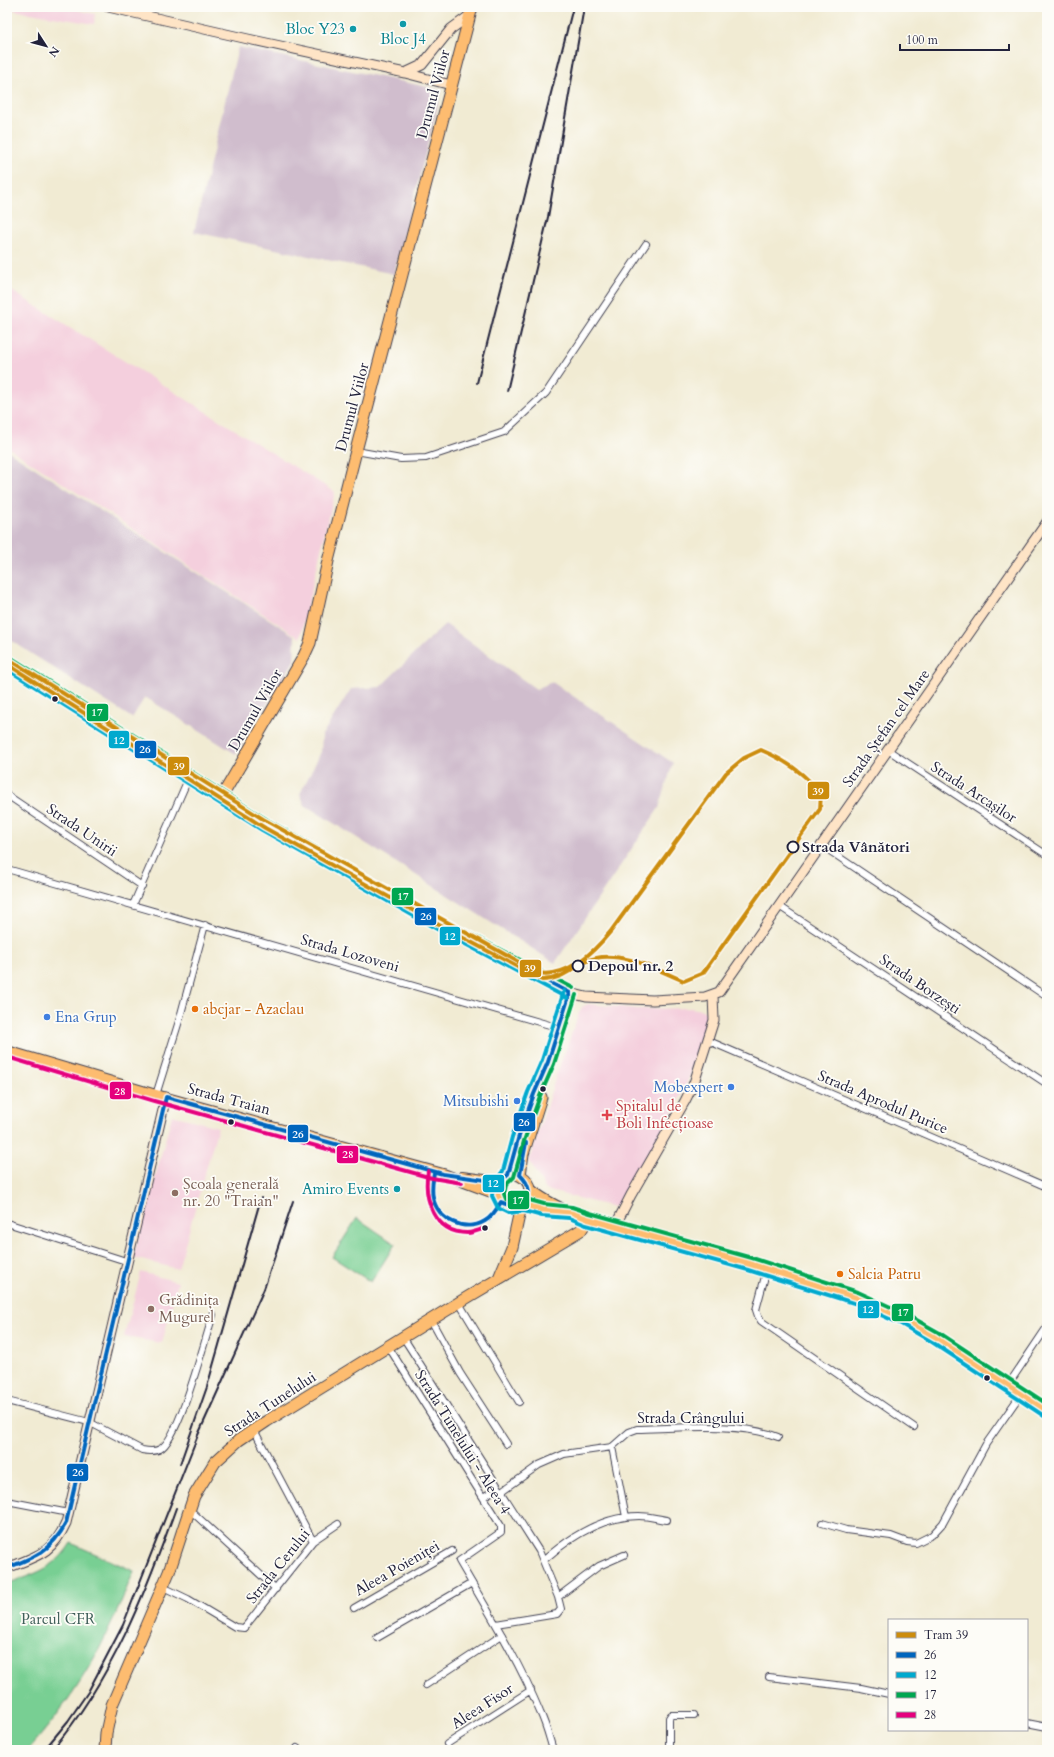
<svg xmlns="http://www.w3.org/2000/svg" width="1054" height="1757" viewBox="0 0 1054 1757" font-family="Cardo,serif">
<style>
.built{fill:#f4cfdd}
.industrial{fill:#d0bdcd}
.green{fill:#78cf93;stroke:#4d7867}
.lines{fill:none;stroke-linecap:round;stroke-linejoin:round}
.street-casing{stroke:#414052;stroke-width:8}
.secondary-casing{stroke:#414052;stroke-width:11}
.primary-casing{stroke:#414052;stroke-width:12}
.highway-casing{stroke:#414052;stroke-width:13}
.street{stroke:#fff;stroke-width:6}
.secondary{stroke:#fee4c6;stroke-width:9}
.primary{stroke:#fdbc70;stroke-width:10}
.highway{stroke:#fdbc70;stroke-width:11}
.rail{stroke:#22223b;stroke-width:2}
.bus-1-casing{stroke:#fdfcf7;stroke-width:7}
.bus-2-casing{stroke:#fdfcf7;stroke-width:7}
.bus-3-casing{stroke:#fdfcf7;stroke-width:7}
.bus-4-casing{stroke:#fdfcf7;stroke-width:7}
.bus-1{stroke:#0065bd;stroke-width:4}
.bus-2{stroke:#00a9ce;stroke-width:4}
.bus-3{stroke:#00a651;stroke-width:4}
.bus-4{stroke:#e5007d;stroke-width:4}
.tram-1-casing{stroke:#fdfcf7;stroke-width:7}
.tram-1{stroke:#cc8c0c;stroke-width:4}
.culture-dot{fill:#0f9aa8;stroke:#fdfcf7;stroke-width:1.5}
.bus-dot{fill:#22223b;stroke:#fdfcf7;stroke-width:1.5}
.stop-dot{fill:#fdfcf7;stroke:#22223b;stroke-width:2}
.food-dot{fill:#e8710a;stroke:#fdfcf7;stroke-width:1.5}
.shop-dot{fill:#3f7fe0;stroke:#fdfcf7;stroke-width:1.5}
.health-dot{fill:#e0444e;stroke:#fdfcf7;stroke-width:1.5}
.education-dot{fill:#8d6e63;stroke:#fdfcf7;stroke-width:1.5}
.labels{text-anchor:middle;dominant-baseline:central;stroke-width:3.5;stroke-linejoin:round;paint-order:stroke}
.culture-label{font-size:15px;fill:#0d838f;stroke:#fdfcf7;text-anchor:end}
.street-label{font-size:15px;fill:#22223b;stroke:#fdfcf7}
.stop-label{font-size:15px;font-weight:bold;fill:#22223b;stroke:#fdfcf7;text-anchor:start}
.food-label{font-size:15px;fill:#c56008;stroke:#fdfcf7;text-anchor:start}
.shop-label{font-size:15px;fill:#366cbe;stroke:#fdfcf7;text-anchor:end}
.health-label{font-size:15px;fill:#be3a42;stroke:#fdfcf7;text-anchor:start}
.education-label{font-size:15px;fill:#785e54;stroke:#fdfcf7;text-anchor:start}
.park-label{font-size:15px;fill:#405f5a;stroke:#fdfcf7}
.line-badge{stroke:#fdfcf7;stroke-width:1.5}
.badge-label{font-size:11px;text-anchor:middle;font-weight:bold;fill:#fff}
</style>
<rect width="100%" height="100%" fill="#fdfcf7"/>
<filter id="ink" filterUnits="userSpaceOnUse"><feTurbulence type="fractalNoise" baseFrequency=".025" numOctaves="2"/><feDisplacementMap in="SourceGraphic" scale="8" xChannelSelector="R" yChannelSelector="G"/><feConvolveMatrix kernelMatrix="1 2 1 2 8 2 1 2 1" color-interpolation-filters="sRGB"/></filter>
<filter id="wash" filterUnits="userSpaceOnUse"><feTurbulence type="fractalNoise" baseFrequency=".012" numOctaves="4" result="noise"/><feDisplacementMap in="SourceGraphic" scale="16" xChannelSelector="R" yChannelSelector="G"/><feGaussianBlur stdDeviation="0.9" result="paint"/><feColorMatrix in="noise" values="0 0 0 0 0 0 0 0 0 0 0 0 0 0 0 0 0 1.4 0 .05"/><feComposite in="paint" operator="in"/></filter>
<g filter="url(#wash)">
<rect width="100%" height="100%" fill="#f1ebd3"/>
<path class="built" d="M7,7h56l32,7 -1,10 -87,-15z
M7,288l328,204 -35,146 -293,-191z
M588,1004l50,5 53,-1 11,2 9,5 -9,30 -18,45 -58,108 -13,9 -67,-17 -17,-29 27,-85 23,-63 3,-6z
M172,1115l46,12 -40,142 -45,-11z
M141,1272l37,10 -16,61 -38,-6z"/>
<path class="industrial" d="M238,47l204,43 -48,184 -200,-42z
M7,450l288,186 -1,25 -58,93 -91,-57 -13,21 -125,-80z
M445,624l91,65 16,-7 121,81 -14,45 -104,155 -250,-158 -5,-11 21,-42 1,-17 29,-46 29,-2z"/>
<path class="green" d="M357,1218l38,26 -24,38 -39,-25z
M71,1543l63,28c-9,21 -17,42 -27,62 -18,39 -50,85 -79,117h-21v-166c28,-11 47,-14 64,-41z"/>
</g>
<g filter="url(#ink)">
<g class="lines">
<g class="street-casing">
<path id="street" d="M356,451l45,8 25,-1 78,-26 42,-39 100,-149
M888,750l159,105
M7,795l135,91
M821,845l226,152
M7,869l553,159
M133,905l56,-128
M779,906l268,178
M709,1041l338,146
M156,1095l23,-74 26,-96
M7,1223l119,38
M767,1269l-11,41 2,6 3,5 153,106
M459,1303l60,99
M431,1320l29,53 46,71
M403,1337l136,214 19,46 3,12 -4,5 -61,10
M388,1346l113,180v6l-42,29c29,50 59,98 81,151 6,12 9,25 13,38
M1008,1385l39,-58
M7,1401l82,21 53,28c5,1 13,2 18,-1 19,-9 45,-110 53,-134
M254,1430l59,111
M612,1447l14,70
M501,1492l38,-27 25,-11 48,-7 17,-15 8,-3c42,-1 102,-7 141,8
M483,1497l15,-9
M7,1501l62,12
M190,1510l86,79
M822,1523l24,7 45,6 16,6 9,1 16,-8 11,-12 43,-79 35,-50
M544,1560c26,-23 60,-44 95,-44 10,0 19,3 28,4
M163,1587l25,12 47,28 9,1 69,-87 25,-17
M558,1597l41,-31 25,-11
M354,1608l98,-57
M377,1638l95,-55
M769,1677l92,11 28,6
M426,1685l76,-50
M1027,1723l20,4
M447,1744l84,-54
M297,1748l3,2
M669,1750v-32l2,-3h23"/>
</g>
<g class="secondary-casing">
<path id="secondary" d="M108,7l140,32 157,34 46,12
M405,73l17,-8 29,-36 18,-13
M570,993l16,4 67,3 52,-3 14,-5 328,-470
M615,1226l16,-31 54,-94 9,-18 20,-63 -1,-25
M7,1568c30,-12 45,-14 59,-45l100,-426"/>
</g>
<g class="primary-casing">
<path id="primary" d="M7,662l214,136
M7,1051l149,44 287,79 54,20
M462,1177l37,5
M530,1189c17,14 38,23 58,30 52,13 103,28 154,43 55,16 109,31 160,56 51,26 98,62 145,93
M523,1204l32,8h13"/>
</g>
<g class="highway-casing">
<path id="highway" d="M472,7l-114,436 -30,118 -18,82 -6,13 -83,142c114,68 231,133 349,195l-22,69 -14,32 -16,45 -10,36
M496 1191a17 17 0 1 1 34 0a17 17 0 1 1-34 0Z
M520,1175l3,-21 18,-57
M499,1278l13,-31 9,-41
M105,1750l1,-17 6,-28 57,-133 25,-76 21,-34 24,-22 28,-19 201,-124 113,-67 7,-11"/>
</g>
<use href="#street" class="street"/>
<use href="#secondary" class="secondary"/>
<use href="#primary" class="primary"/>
<use href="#highway" class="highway"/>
<path class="rail" d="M477,383l96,-376
M507,391l41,-174 36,-210
M180,1464l27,-77 54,-189
M44,1750l24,-29 20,-29 35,-67 75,-190 66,-146 29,-88
M52,1750c60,-71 93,-156 124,-242"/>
<g class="bus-1-casing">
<path id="bus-1" d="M7,662l258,163 173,98 132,70
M166,1097l277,77 56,8 9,-7 10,-36 16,-45 14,-32 22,-69
M434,1172c-1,8 -3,17 -1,25 4,23 32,36 52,24 7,-4 12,-12 16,-19 23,12 38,-9 19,-27l6,-32
M7,1568c28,-11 44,-17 59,-45l100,-426"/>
</g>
<g class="bus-2-casing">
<path id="bus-2" d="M7,669l255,161 173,98 132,70
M564,991l-22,69 -14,32 -16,45 -9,34 -10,13 -1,12 6,12 10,5 16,-2 18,5 27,2 17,7 162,45 106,33 47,21 31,18 112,74"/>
</g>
<g class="bus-3-casing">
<path id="bus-3" d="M10,657l258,163 173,98 132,70
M576,995l-22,69 -14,32 -16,45 -10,36 -8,8 -2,9 2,5 5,2 15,-2 18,5 28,3 18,6 162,45 106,34 48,22 32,18 109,72"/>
</g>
<g class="bus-4-casing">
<path id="bus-4" d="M7,1057l147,44 278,77 30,5
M428,1171c-5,27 6,62 39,62 6,0 13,-3 18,-5"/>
</g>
<use href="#bus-1" class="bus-1"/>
<use href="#bus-2" class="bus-2"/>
<use href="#bus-3" class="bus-3"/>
<use href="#bus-4" class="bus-4"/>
<g class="tram-1-casing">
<path id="tram-1" d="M7,658l256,161 275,154c29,5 56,-21 73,-42l115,-158 18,-15 17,-8c24,10 44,23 60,44l-1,15 -117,164 -19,8c-26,-11 -69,-34 -97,-20 -16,8 -26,19 -45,19l-103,-55 -174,-97 -258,-164"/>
</g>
<use href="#tram-1" class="tram-1"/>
</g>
</g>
<g class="culture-dot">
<circle cx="403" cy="24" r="4"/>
<circle cx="353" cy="29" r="4"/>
<circle cx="397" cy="1189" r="4"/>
</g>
<g class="bus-dot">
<circle cx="55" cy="699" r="3.5"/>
<circle cx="543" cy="1089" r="3.5"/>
<circle cx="231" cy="1122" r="3.5"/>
<circle cx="485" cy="1228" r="3.5"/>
<circle cx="987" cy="1378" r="3.5"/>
</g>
<g class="stop-dot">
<circle cx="793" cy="847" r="5.5"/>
<circle cx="578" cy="966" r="5.5"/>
</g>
<g class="food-dot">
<circle cx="195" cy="1009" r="4"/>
<circle cx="840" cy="1274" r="4"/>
</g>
<g class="shop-dot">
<circle cx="47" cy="1017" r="4"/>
<circle cx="731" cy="1087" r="4"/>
<circle cx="517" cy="1101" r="4"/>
</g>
<path class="health-dot" d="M605 1109h4v4h4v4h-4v4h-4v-4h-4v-4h4z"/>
<g class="education-dot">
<circle cx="175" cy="1193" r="4"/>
<circle cx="151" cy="1309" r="4"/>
</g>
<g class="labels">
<g class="culture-label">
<text x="345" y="29">Bloc Y23</text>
<text x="403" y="39" text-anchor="middle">Bloc J4</text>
<text x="389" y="1189">Amiro Events</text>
</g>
<g class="street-label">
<text transform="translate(433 94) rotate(-75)">Drumul Viilor</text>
<text transform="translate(352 407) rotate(-75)">Drumul Viilor</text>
<text transform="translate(255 710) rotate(-60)">Drumul Viilor</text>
<text transform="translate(886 728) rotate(-55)">Strada Ștefan cel Mare</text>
<text transform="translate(974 792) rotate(33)">Strada Arcașilor</text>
<text transform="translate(82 830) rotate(34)">Strada Unirii</text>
<text transform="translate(350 953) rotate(16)">Strada Lozoveni</text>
<text transform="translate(920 984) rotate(34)">Strada Borzești</text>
<text transform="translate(229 1099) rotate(15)">Strada Traian</text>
<text transform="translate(883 1102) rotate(23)">Strada Aprodul Purice</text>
<text transform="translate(270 1404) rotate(-33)">Strada Tunelului</text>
<text x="691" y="1418">Strada Crângului</text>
<text transform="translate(463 1442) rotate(58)">Strada Tunelului - Aleea 4</text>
<text transform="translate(278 1566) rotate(-51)">Strada Cerului</text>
<text transform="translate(397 1568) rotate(-30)">Aleea Poieniței</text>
<text transform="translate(482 1706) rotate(-33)">Aleea Fisor</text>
</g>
<g class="stop-label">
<text x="802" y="847">Strada Vânători</text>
<text x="588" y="966">Depoul nr. 2</text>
</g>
<g class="food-label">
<text x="203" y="1009">abcjar - Azaclau</text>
<text x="848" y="1274">Salcia Patru</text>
</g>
<g class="shop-label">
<text x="55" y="1017" text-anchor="start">Ena Grup</text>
<text x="723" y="1087">Mobexpert</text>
<text x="509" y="1101">Mitsubishi</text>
</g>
<g class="health-label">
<text x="616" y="1106">Spitalul de<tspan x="616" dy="17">Boli Infecțioase</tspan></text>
</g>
<g class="education-label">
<text x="183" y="1184">Școala generală<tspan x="183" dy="17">nr. 20 "Traian"</tspan></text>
<text x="159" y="1300">Grădinița<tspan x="159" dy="17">Mugurel</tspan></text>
</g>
<g class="park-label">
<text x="58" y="1619">Parcul CFR</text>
</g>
</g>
<g class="line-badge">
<rect x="86" y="703" width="23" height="19" rx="4" fill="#00a651"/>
<rect x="108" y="730" width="22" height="19" rx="4" fill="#00a9ce"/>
<rect x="134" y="740" width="23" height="19" rx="4" fill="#0065bd"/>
<rect x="167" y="756" width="23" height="20" rx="4" fill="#cc8c0c"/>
<rect x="807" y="781" width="23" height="19" rx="4" fill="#cc8c0c"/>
<rect x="391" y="887" width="23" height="19" rx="4" fill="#00a651"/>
<rect x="414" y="907" width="23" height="19" rx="4" fill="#0065bd"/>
<rect x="439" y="926" width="22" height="20" rx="4" fill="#00a9ce"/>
<rect x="519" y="959" width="23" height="19" rx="4" fill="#cc8c0c"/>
<rect x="109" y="1081" width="23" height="19" rx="4" fill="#e5007d"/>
<rect x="513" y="1112" width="23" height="20" rx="4" fill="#0065bd"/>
<rect x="287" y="1124" width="22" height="19" rx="4" fill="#0065bd"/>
<rect x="336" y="1145" width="23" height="19" rx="4" fill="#e5007d"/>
<rect x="482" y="1174" width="23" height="19" rx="4" fill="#00a9ce"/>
<rect x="507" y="1190" width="23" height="20" rx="4" fill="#00a651"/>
<rect x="857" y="1300" width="23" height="19" rx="4" fill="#00a9ce"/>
<rect x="891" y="1303" width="23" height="19" rx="4" fill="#00a651"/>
<rect x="66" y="1463" width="23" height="19" rx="4" fill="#0065bd"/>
</g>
<g class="badge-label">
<text x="97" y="716">17</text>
<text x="119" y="744">12</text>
<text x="145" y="753">26</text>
<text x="179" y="770">39</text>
<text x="818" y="795">39</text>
<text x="403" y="900">17</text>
<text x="426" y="920">26</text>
<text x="450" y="940">12</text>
<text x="530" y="972">39</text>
<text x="120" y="1095">28</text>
<text x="524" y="1126">26</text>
<text x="298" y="1138">26</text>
<text x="348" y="1158">28</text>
<text x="493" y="1187">12</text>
<text x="518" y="1204">17</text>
<text x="868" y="1313">12</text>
<text x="903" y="1316">17</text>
<text x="78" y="1476">26</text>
</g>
<rect width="1054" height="1757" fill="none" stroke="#fdfcf7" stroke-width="24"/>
<rect x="888" y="1619" width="140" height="112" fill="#fdfcf7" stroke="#a5a5ac"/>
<rect x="896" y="1632" width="20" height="6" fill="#cc8c0c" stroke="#a5a5ac"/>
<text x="924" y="1639" font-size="12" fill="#22223b">Tram 39</text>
<rect x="896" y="1652" width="20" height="6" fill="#0065bd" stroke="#a5a5ac"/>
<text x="924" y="1659" font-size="12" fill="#22223b">26</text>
<rect x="896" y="1672" width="20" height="6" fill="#00a9ce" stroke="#a5a5ac"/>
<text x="924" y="1679" font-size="12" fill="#22223b">12</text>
<rect x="896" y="1692" width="20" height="6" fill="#00a651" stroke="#a5a5ac"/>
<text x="924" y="1699" font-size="12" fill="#22223b">17</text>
<rect x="896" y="1712" width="20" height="6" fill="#e5007d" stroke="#a5a5ac"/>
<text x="924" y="1719" font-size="12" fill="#22223b">28</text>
<g transform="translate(46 46) rotate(126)" stroke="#fdfcf7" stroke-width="3" paint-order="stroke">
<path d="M0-3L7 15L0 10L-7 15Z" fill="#22223b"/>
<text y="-6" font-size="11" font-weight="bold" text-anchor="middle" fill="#22223b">N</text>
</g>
<path d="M900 44v6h109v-6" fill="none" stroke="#22223b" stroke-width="2"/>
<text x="906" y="44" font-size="12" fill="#22223b" stroke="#fdfcf7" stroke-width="3" paint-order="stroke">100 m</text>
</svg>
